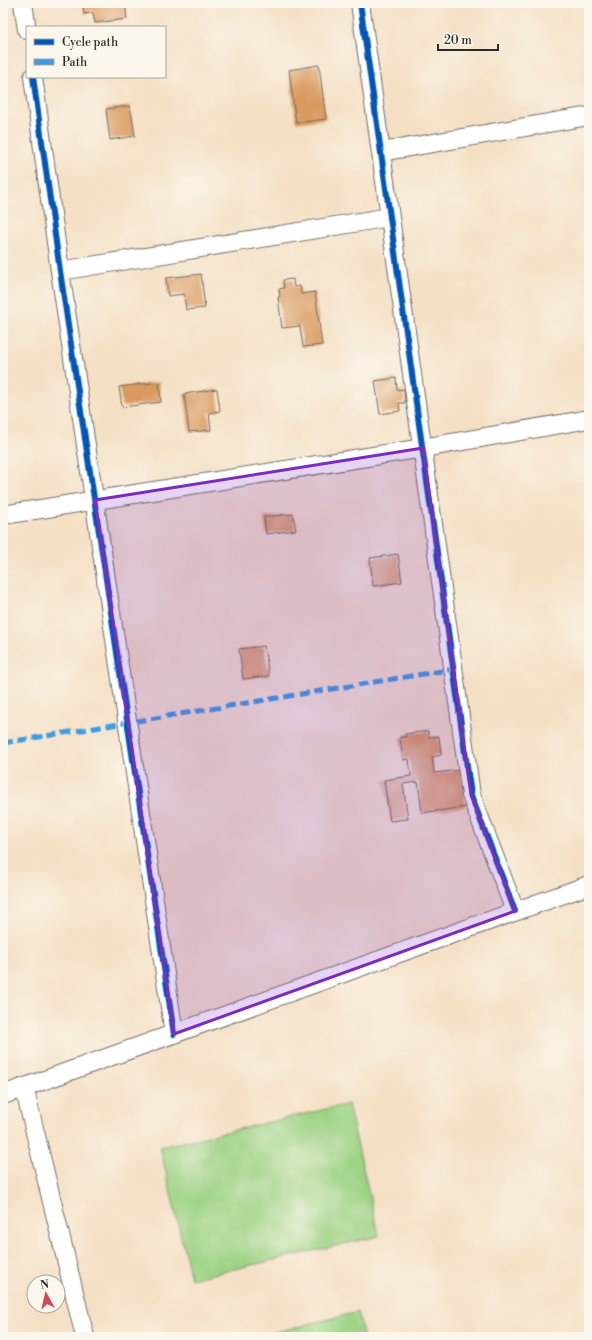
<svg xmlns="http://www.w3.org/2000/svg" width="592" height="1340" viewBox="0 0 592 1340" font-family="'Libre Bodoni',serif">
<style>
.green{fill:#9cd283;stroke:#647e57}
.building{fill:#d99a5f}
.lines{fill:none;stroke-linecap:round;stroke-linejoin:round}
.street-casing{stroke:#716a61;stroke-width:20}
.street{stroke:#fff;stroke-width:18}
.quiet{stroke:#3d9ce1;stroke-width:5;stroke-dasharray:10 5;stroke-linecap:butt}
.cycleway-casing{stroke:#fbf7ec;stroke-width:8}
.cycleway{stroke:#0057b8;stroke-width:6}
.marked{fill:#7b2cbf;fill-opacity:0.2;stroke:#7b2cbf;stroke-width:3;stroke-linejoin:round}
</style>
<rect width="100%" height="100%" fill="#fbf7ec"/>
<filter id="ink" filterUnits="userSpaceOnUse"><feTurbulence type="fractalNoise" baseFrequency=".025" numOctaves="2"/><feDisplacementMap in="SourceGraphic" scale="8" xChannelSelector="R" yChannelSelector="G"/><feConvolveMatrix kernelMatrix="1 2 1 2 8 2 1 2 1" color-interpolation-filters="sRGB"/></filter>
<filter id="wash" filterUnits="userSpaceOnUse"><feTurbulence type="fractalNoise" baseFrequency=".012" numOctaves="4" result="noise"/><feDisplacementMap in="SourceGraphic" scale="16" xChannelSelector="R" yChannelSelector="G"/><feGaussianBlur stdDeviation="0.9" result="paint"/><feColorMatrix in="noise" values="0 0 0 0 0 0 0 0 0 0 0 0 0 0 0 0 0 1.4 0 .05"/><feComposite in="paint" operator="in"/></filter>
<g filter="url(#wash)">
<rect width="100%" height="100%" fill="#f4e0c5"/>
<path class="green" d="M348,1104l31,132 -188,43 -31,-132z
M358,1312l6,25h-109z"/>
<g id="blocks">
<path class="building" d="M94,3h31l2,16 -32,4 -2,-10 -9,1 -1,-9z
M319,65l7,54 -30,4 -7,-53z
M130,106l5,30 -25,4 -4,-31z
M201,274l4,34 -19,2 -2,-16 -16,2 -2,-18z
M293,279l1,8 6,-1 1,8 14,-2 7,53 -19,2 -3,-21 -18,2 -4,-31h2l-1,-8 5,-1 -1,-8z
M396,378l1,12 7,-1 1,14h-6l1,8 -20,3 -5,-33z
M159,382l2,20 -39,5 -3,-20z
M217,389l3,22 -11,2 2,17 -22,2 -5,-38z
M293,514l3,16 -30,4 -2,-17z
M398,554l4,28 -29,4 -3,-28z
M264,646l5,30 -26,3 -4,-30z
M428,731l1,6 10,-1 2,19 -9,2 2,16 27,-3 5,37 -44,6 -4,-31 -15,2 5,35 -18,2 -6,-41 27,-4 -2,-17 -6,1 -3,-23h6l-1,-3z"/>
</g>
</g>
<g filter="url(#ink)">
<use href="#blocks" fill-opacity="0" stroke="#716a61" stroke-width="1"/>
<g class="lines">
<g class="street-casing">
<path id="street" d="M23,3l4,27
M360,3l111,792 44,116
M33,77l27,194 114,763
M381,152l208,-36
M60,271l330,-54
M3,515l420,-67 166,-29
M24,1087l61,250
M3,1095l586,-210"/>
</g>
<use href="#street" class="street"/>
<path class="quiet" d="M3,743l451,-74"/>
<g class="cycleway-casing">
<path id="cycleway" d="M360,3l111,792 44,116
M33,77l27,194 114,763"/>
</g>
<use href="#cycleway" class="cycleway"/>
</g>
</g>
<path class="marked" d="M423,448l48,347 44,116 -341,123 -79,-534z"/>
<rect width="592" height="1340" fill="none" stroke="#fbf7ec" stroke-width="16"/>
<rect x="26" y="26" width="140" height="52" fill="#fbf7ec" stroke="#a8a59f"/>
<rect x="34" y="39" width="20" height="6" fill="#0057b8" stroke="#a8a59f"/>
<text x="62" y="46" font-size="12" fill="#2b2b2b">Cycle path</text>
<rect x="34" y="59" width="20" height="6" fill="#3d9ce1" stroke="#a8a59f"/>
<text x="62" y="66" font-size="12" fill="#2b2b2b">Path</text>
<g transform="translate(46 1294) rotate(352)"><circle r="19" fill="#fbf7ec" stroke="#a8a59f"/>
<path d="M0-3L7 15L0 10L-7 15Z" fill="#d1495b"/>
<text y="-6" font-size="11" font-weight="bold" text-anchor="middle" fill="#2b2b2b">N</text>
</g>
<path d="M438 44v6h60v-6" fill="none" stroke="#2b2b2b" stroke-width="2"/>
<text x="444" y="44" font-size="12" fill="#2b2b2b" stroke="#fbf7ec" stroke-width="3" paint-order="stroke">20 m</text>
</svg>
